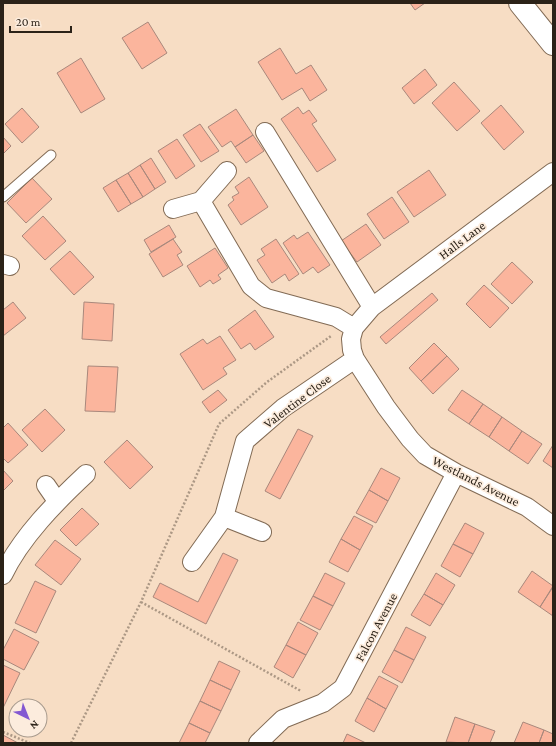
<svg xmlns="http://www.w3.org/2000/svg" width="556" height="746" viewBox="0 0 556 746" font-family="'Crimson Pro',serif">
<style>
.building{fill:#fbb59d;stroke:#a9887c}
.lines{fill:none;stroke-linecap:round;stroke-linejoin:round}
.lane-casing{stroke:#826b55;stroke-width:11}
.street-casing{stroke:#826b55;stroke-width:20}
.primary-casing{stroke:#826b55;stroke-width:24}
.path{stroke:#ac9885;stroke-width:2.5;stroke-dasharray:2 2;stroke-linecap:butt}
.lane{stroke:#fff;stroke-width:9}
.street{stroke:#fff;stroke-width:18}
.primary{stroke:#fff;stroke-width:22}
.labels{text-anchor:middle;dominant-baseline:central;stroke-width:3.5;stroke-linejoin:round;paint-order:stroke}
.street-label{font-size:13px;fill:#2b2218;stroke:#fcecdd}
</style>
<rect width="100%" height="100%" fill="#f7ddc4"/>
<path class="building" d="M410,3h15l-10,7z
M148,22l19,31 -25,16 -20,-31z
M280,48l16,26 15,-9 16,25 -17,11 -8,-13 -20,12 -24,-38z
M81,58l24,41 -24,14 -24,-40z
M425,69l12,16 -23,19 -12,-16z
M454,82l26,29 -23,20 -25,-28z
M501,105l23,27 -20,18 -23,-27z
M298,107l5,7 6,-4 8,11 -5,3 24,36 -19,12 -36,-53z
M22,108l17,19 -17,16 -17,-19z
M236,109l17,26 -18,12 -4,-6 -9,6 -14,-20z
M200,124l19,27 -18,11 -18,-27z
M253,135l11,16 -18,12 -11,-16z
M3,137l8,9 -8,8z
M177,139l18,27 -19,13 -18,-28z
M151,158l15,24 -11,7 -15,-24z
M140,165l15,24 -12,8 -15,-24z
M429,170l17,25 -32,22 -17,-25z
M128,173l15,24 -12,7 -15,-24z
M249,177l19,30 -27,18 -13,-20 6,-5 -2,-3 7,-4 -4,-6z
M32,178l20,21 -26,24 -19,-20z
M116,180l15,24 -13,8 -15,-24z
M392,197l17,25 -25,17 -17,-25z
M43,216l23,25 -21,19 -23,-24z
M366,224l15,21 -24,17 -16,-21z
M169,225l7,12 -25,15 -7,-12z
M308,232l22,33 -12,8 -5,-6 -10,7 -20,-31 11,-8 3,4z
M173,239l9,13 -5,3 6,10 -20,12 -14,-23z
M276,239l23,35 -10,7 -4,-7 -13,9 -15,-23 8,-5 -4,-6z
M215,248l13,20 -10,7 3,4 -8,5 -3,-4 -10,7 -13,-21z
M70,251l24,26 -20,18 -24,-26z
M512,262l21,20 -21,22 -21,-20z
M484,285l25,23 -19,20 -24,-24z
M432,293l6,7 -52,44 -6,-7z
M13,302l13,16 -23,18v-26z
M84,302l30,2 -2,37 -30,-2z
M255,310l19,27 -19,13 -5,-7 -9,6 -13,-19z
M220,336l16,24 -13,8 4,6 -24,16 -23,-36 23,-15 4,5z
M434,343l13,13 -26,25 -12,-13z
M447,356l12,13 -26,25 -12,-13z
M88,366l30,1 -3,45 -30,-1z
M218,390l9,10 -17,13 -8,-11z
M462,390l21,14 -14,20 -21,-14z
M483,404l19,13 -13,20 -20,-13z
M45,409l20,21 -23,22 -20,-22z
M502,417l20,14 -13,20 -20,-14z
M8,423l20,22 -20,18 -5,-5v-30z
M298,429l15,7 -33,63 -15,-8z
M522,431l20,13 -14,20 -19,-13z
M127,440l26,27 -23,22 -26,-27z
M553,445v23l-10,-7z
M381,468l19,10 -12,23 -19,-11z
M3,470l10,11 -10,10z
M369,490l19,11 -12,22 -20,-10z
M82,508l17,16 -23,22 -16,-16z
M354,516l19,10 -13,24 -19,-11z
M465,523l19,10 -11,21 -20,-10z
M341,539l19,11 -12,22 -19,-10z
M55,540l26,19 -20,26 -26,-20z
M453,544l20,10 -13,23 -19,-11z
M223,553l15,7 -32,64 -53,-27 7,-14 38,19z
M532,571l21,15 -13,21 -22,-15z
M325,573l20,10 -12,23 -20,-10z
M436,573l19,12 -12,20 -19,-11z
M35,581l21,10 -20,42 -21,-10z
M553,587v29l-13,-9z
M424,594l19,11 -13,21 -19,-11z
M313,596l20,10 -13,24 -20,-10z
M298,622l20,11 -12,22 -20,-10z
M406,627l20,10 -12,23 -20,-10z
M14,629l25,13 -15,28 -21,-11v-9z
M286,645l20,10 -13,23 -19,-11z
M394,650l20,10 -12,23 -20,-11z
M219,661l21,10 -9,19 -21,-10z
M3,665l17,8 -17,35z
M379,676l19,10 -12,23 -19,-11z
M210,680l21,10 -10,21 -21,-10z
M367,698l19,11 -12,23 -19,-11z
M200,701l21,10 -11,22 -21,-10z
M455,717l20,7 -7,19 -22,-1z
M523,722l21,8 -5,13h-25z
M189,723l21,10 -5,10h-26z
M475,724l20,7 -5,12h-22z
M544,730l9,4v9h-14z
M347,734l19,9h-23z
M3,735l15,8h-15z"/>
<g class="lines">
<g class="lane-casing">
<path id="lane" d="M3,197l48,-42"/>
</g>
<g class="street-casing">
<path id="street" d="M265,132l107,175
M553,172l-181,135 -18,21 -3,11 1,11 3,9 31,48 24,32 15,16 31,18 71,34 26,19
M201,201l26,-30
M173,209l28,-8 50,85 15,12 70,19 18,11
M3,264l7,2
M46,485l11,16
M224,517l38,15
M192,562l32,-45 21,-76 38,-33 72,-49
M3,575c18,-38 53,-73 83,-101
M258,743l25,-24 40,-16 20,-15 113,-215"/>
</g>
<g class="primary-casing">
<path id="primary" d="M520,3l33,41"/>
</g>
<path class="path" d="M141,602l160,89
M3,732l27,11
M71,743l70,-141 78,-178 48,-42 64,-46"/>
<use href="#lane" class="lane"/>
<use href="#street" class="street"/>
<use href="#primary" class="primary"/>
</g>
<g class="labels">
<g class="street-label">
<text transform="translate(462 240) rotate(-37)">Halls Lane</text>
<text transform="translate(297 401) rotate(-37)">Valentine Close</text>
<text transform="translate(476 481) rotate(27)">Westlands Avenue</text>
<text transform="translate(376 627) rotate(-62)">Falcon Avenue</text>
</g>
</g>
<rect width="556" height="746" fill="none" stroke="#2b2218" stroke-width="8"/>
<g transform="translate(28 718) rotate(137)"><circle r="19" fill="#fcecdd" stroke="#a89b8e"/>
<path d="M0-3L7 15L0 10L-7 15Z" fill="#8358d2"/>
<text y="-6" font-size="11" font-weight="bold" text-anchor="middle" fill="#2b2218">N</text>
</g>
<path d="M10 26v6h61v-6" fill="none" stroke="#2b2218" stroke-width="2"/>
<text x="16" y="26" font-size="12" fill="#2b2218" stroke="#fcecdd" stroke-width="3" paint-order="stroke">20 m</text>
</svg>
